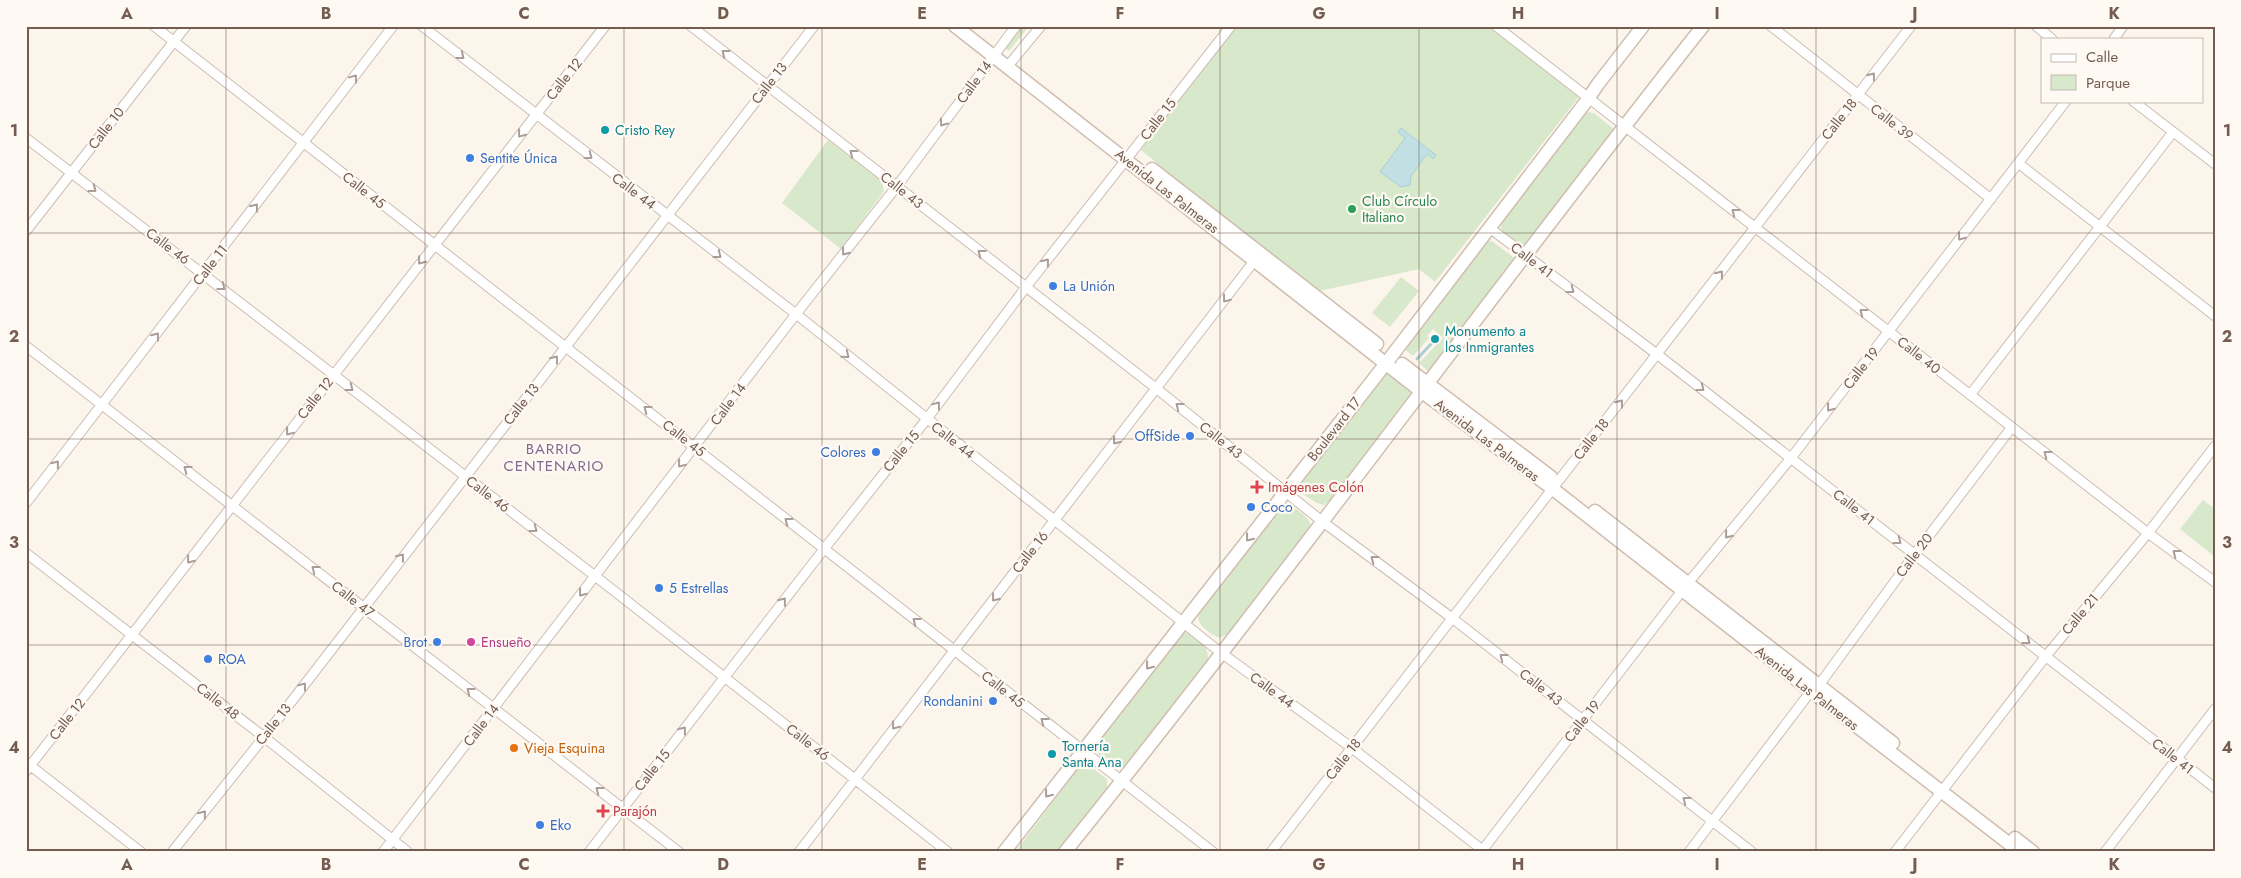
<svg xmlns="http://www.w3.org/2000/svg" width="2241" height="878" viewBox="0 0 2241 878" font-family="Jost,sans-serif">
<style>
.green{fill:#d8e8cb}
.water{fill:#c2e0e3;stroke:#a9cfd4}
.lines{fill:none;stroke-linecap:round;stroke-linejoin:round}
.stream{stroke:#a9cfd4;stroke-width:3}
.street-casing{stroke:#cdbdb3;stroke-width:11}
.secondary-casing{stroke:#cfbdb0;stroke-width:15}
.street{stroke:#fff;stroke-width:9}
.secondary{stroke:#fff;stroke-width:12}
.oneway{stroke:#ac9d97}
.grid{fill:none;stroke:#745c51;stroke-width:1;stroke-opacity:0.55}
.culture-dot{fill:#0f9aa8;stroke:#fef9f3;stroke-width:2}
.shop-dot{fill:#3f7fe0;stroke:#fef9f3;stroke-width:2}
.leisure-dot{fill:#2e9e5b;stroke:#fef9f3;stroke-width:2}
.health-dot{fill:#e0444e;stroke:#fef9f3;stroke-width:2}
.hotel-dot{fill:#d1479c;stroke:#fef9f3;stroke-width:2}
.food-dot{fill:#e8710a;stroke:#fef9f3;stroke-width:2}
.labels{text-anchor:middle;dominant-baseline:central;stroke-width:4.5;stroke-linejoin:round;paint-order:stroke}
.street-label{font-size:14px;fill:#745c51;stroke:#fef9f3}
.culture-label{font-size:14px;fill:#0d838f;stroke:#fef9f3;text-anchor:start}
.shop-label{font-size:14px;fill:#366cbe;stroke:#fef9f3;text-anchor:start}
.leisure-label{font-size:14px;fill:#27864d;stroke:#fef9f3;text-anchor:start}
.health-label{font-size:14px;fill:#be3a42;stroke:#fef9f3;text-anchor:start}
.hotel-label{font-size:14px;fill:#b23c85;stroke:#fef9f3;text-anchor:start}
.food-label{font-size:14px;fill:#c56008;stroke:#fef9f3;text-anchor:start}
.neighbourhood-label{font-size:15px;letter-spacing:1px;fill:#81698f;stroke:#fef9f3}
.neatline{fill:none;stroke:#745c51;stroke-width:2}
.grid-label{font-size:16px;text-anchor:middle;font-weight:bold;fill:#745c51}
</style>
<rect width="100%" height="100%" fill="#fbf5ec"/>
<path class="green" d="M1020,26h9l-20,25 -6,-4z
M1236,26h256l89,68 -146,188 -16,-13 -104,23 -174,-142z
M1587,112l7,1 21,17 -87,115h-8l-18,-12 -1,-9 1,-4z
M828,140l54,41 2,10 -43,58 -59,-46z
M1492,241l21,16 2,4 -85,112 -11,-10 24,-25 -10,-9 -6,7 2,2 -16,18 -9,-7 81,-107z
M1401,277l18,14 -29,36 -18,-14z
M1387,372l25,18 -2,7 -79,102 -7,6 -7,-2 -17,-11 -1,-10 84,-109z
M2203,500l12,9v48l-35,-28z
M1283,505c8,-1 26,11 27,19 0,3 -1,6 -2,9l-80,101 -9,4c-12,-6 -26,-16 -19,-28z
M1182,632c14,-1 27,14 26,27l-84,108h-12l-14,-13 -1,-13z
M1080,766h10l17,13v10l-47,63h-45z"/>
<path class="water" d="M1401,128l35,27 -3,4 -6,-5 -16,22 -1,9 -9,2 -21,-15 25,-34 -7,-6z"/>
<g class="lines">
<path class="stream" d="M1417,359l14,-15"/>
<g class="street-casing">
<path id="street" d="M154,26l1059,826
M422,26l374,288 424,338 132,96 133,104
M691,26l466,363 166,133 129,96 300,234
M1496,26l652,507 67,49
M1771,26l220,173
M2036,26l16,13
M2114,39l9,-13
M1007,67l34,-41
M2133,101l82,63
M26,138l569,438 353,276
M2018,163l197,153
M1491,229l167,126 557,433
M26,231l160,-205
M26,346l653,506
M1970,395l203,-263
M26,503l367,-477
M26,553l238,184 144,115
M27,763l114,89
M26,771l579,-745
M172,852l92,-115 550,-711
M383,852l413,-538 101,-128 119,-160
M589,852l235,-303 102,-129 100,-133 205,-261
M799,852l459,-596
M1271,852l640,-826
M1481,852l207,-269 103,-125 275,-357
M1689,852l122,-161 8,-6 96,-131 97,-127
M1895,852l151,-196 102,-123 67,-87
M2105,852l110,-143"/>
</g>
<g class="secondary-casing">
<path id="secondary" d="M955,26l467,366 131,97 258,202 209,161
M1152,169l225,175
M1402,364l149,113
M1595,511l298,232
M2015,838l18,14
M1004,852l383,-490 201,-263 10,-15 45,-58
M1065,852c218,-271 422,-553 638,-826"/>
</g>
<use href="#street" class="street"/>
<use href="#secondary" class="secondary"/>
</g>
<defs><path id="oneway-chevron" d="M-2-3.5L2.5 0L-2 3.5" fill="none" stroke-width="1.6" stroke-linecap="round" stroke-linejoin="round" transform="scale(1.25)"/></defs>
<g class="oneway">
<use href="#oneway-chevron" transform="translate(725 53) rotate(-142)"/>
<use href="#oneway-chevron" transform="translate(461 56) rotate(38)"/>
<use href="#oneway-chevron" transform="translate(1872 76) rotate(-52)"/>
<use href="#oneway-chevron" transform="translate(354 78) rotate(-53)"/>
<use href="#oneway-chevron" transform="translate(943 123) rotate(126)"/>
<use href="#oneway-chevron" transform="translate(521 134) rotate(128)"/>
<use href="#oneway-chevron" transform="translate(853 153) rotate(-142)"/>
<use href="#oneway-chevron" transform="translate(589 156) rotate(37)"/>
<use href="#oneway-chevron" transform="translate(93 189) rotate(37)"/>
<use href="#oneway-chevron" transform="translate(255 207) rotate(-52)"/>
<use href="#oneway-chevron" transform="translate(1735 212) rotate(-142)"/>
<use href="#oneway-chevron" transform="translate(1961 237) rotate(128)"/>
<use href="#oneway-chevron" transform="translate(845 252) rotate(128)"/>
<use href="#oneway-chevron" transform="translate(981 253) rotate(-142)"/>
<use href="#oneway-chevron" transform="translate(718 255) rotate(38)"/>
<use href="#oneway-chevron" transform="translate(421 261) rotate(128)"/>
<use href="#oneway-chevron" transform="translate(1046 262) rotate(-52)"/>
<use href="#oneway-chevron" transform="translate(1720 274) rotate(-52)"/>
<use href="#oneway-chevron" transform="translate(222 287) rotate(38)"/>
<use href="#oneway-chevron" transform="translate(1571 290) rotate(37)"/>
<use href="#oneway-chevron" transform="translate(1226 299) rotate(127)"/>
<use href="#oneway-chevron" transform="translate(1863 312) rotate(-142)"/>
<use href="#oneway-chevron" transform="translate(156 336) rotate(-52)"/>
<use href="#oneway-chevron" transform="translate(846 355) rotate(39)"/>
<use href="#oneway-chevron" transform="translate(555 359) rotate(-52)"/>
<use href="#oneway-chevron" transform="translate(350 388) rotate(38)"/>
<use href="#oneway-chevron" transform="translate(1701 388) rotate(38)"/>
<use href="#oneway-chevron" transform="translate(1620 403) rotate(-52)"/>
<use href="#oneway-chevron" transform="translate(937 405) rotate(-53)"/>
<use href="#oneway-chevron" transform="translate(1179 406) rotate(-142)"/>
<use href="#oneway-chevron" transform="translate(1830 408) rotate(128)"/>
<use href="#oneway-chevron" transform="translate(647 409) rotate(-142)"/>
<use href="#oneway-chevron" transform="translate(289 432) rotate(128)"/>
<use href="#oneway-chevron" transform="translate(1116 441) rotate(128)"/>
<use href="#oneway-chevron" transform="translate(2047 454) rotate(-142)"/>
<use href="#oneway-chevron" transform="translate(56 464) rotate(-52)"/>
<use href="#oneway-chevron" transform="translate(681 464) rotate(128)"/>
<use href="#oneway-chevron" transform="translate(187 469) rotate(-143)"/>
<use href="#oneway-chevron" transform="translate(788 521) rotate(-142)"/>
<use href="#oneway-chevron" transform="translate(534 529) rotate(37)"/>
<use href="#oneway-chevron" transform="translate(1728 535) rotate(129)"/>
<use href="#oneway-chevron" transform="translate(1249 538) rotate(128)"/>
<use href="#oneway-chevron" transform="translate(1898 541) rotate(38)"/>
<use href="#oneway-chevron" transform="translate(2176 553) rotate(-143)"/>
<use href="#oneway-chevron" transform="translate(401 557) rotate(-52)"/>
<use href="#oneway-chevron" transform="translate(1374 559) rotate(-143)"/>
<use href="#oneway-chevron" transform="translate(190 560) rotate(128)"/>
<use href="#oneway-chevron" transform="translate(315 569) rotate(-142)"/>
<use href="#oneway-chevron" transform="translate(582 593) rotate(128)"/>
<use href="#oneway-chevron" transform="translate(995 598) rotate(128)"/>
<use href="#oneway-chevron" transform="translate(783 601) rotate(-52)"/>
<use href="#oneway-chevron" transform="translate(916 621) rotate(-142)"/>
<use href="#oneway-chevron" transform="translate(2027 641) rotate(38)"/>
<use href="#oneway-chevron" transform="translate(1503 657) rotate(-142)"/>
<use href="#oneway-chevron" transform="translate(1149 666) rotate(128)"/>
<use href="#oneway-chevron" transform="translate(303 686) rotate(-53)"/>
<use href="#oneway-chevron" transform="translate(470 691) rotate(-142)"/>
<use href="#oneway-chevron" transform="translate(1044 721) rotate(-142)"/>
<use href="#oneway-chevron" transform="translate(895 726) rotate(128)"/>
<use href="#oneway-chevron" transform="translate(683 730) rotate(-52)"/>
<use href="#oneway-chevron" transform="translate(599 790) rotate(-142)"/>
<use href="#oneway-chevron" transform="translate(1048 794) rotate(128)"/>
<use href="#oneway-chevron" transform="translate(1686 800) rotate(-142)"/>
<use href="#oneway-chevron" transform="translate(203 814) rotate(-51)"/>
</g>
<path class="grid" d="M226,26v826M425,26v826M624,26v826M822,26v826M1021,26v826M1220,26v826M1419,26v826M1617,26v826M1816,26v826M2015,26v826M26,233h2189M26,439h2189M26,645h2189"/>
<g class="culture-dot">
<circle cx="605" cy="130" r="5"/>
<circle cx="1435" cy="339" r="5"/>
<circle cx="1052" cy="754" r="5"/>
</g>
<g class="shop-dot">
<circle cx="470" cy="158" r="5"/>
<circle cx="1053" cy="286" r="5"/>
<circle cx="1190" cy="436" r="5"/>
<circle cx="876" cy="452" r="5"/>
<circle cx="1251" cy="507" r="5"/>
<circle cx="659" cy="588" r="5"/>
<circle cx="437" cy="642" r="5"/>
<circle cx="208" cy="659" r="5"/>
<circle cx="993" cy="701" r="5"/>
<circle cx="540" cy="825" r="5"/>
</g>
<circle class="leisure-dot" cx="1352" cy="209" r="5"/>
<g class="health-dot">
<path d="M1254.5 479.5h5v5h5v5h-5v5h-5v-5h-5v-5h5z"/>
<path d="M600.5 803.5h5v5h5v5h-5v5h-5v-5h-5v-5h5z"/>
</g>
<circle class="hotel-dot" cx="471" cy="642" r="5"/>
<circle class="food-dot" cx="514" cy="748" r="5"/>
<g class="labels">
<g class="street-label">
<text transform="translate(564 79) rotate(-52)">Calle 12</text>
<text transform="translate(974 82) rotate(-54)">Calle 14</text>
<text transform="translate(769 83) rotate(-52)">Calle 13</text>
<text transform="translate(1158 119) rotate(-52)">Calle 15</text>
<text transform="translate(1839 119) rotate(-52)">Calle 18</text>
<text transform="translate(1892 122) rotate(38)">Calle 39</text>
<text transform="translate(106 128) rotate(-52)">Calle 10</text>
<text transform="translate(364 190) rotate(38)">Calle 45</text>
<text transform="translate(902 190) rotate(38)">Calle 43</text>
<text transform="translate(634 191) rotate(37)">Calle 44</text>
<text transform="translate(1167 191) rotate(38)">Avenida Las Palmeras</text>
<text transform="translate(168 246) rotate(37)">Calle 46</text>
<text transform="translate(1532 260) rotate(37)">Calle 41</text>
<text transform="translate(210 265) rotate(-52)">Calle 11</text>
<text transform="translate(1919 355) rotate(38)">Calle 40</text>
<text transform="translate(1861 368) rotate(-52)">Calle 19</text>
<text transform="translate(315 398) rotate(-52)">Calle 12</text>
<text transform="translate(521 404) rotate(-52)">Calle 13</text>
<text transform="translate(728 404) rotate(-53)">Calle 14</text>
<text transform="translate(1334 429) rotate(-52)">Boulevard 17</text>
<text transform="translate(684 438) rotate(38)">Calle 45</text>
<text transform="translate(1591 439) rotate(-52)">Calle 18</text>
<text transform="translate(953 440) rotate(38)">Calle 44</text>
<text transform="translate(1221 440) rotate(38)">Calle 43</text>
<text transform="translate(1487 440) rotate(37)">Avenida Las Palmeras</text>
<text transform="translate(901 451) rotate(-51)">Calle 15</text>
<text transform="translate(488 494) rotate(37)">Calle 46</text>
<text transform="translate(1854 507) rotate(38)">Calle 41</text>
<text transform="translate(1030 552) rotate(-52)">Calle 16</text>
<text transform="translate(1914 555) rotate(-53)">Calle 20</text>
<text transform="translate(353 599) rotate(38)">Calle 47</text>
<text transform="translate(2080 614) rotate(-50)">Calle 21</text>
<text transform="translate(1541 687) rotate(38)">Calle 43</text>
<text transform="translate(1807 688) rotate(38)">Avenida Las Palmeras</text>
<text transform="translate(1003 689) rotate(38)">Calle 45</text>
<text transform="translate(1272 690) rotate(36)">Calle 44</text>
<text transform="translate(218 701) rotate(38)">Calle 48</text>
<text transform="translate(67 719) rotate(-52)">Calle 12</text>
<text transform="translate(1582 721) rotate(-52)">Calle 19</text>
<text transform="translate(273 724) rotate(-52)">Calle 13</text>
<text transform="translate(481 725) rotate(-53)">Calle 14</text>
<text transform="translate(808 742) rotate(38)">Calle 46</text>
<text transform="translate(2173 756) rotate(38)">Calle 41</text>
<text transform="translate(1343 759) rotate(-52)">Calle 18</text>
<text transform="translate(652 770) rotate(-52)">Calle 15</text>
</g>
<g class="culture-label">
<text x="615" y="130">Cristo Rey</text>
<text x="1445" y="331">Monumento a<tspan x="1445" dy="16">los Inmigrantes</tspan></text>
<text x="1062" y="746">Tornería<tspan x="1062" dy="16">Santa Ana</tspan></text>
</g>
<g class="shop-label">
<text x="480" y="158">Sentite Única</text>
<text x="1063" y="286">La Unión</text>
<text x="1180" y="436" text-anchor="end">OffSide</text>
<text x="866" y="452" text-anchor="end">Colores</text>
<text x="1261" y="507">Coco</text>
<text x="669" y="588">5 Estrellas</text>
<text x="427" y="642" text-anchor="end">Brot</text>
<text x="218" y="659">ROA</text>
<text x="983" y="701" text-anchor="end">Rondanini</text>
<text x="550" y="825">Eko</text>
</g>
<g class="leisure-label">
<text x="1362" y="201">Club Círculo<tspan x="1362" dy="16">Italiano</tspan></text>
</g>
<g class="health-label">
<text x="1268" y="487">Imágenes Colón</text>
<text x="613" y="811">Parajón</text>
</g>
<g class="hotel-label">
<text x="481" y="642">Ensueño</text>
</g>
<g class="food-label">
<text x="524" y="748">Vieja Esquina</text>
</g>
<g class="neighbourhood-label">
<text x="554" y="449">BARRIO<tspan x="554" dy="17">CENTENARIO</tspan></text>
</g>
</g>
<rect width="2241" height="878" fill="none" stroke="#fef9f3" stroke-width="55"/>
<rect x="2041" y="38" width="162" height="65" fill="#fef9f3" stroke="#c7bab2"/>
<rect x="2051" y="54" width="25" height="8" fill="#ffffff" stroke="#c7bab2"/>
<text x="2086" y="62" font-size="15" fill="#745c51">Calle</text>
<rect x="2051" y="75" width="25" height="15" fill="#d8e8cb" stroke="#c7bab2"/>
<text x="2086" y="88" font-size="15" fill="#745c51">Parque</text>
<rect x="28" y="28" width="2186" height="822" class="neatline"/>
<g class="grid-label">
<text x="127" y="19">A</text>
<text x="326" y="19">B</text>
<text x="524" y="19">C</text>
<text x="723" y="19">D</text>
<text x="922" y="19">E</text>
<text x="1120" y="19">F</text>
<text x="1319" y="19">G</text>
<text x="1518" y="19">H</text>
<text x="1717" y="19">I</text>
<text x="1915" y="19">J</text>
<text x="2114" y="19">K</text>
<text x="14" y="136">1</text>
<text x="2227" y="136">1</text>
<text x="14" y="342">2</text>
<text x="2227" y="342">2</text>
<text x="14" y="548">3</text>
<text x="2227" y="548">3</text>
<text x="14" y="753">4</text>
<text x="2227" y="753">4</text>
<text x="127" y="870">A</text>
<text x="326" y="870">B</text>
<text x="524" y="870">C</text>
<text x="723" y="870">D</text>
<text x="922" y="870">E</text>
<text x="1120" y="870">F</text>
<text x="1319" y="870">G</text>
<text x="1518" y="870">H</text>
<text x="1717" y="870">I</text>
<text x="1915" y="870">J</text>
<text x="2114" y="870">K</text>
</g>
</svg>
